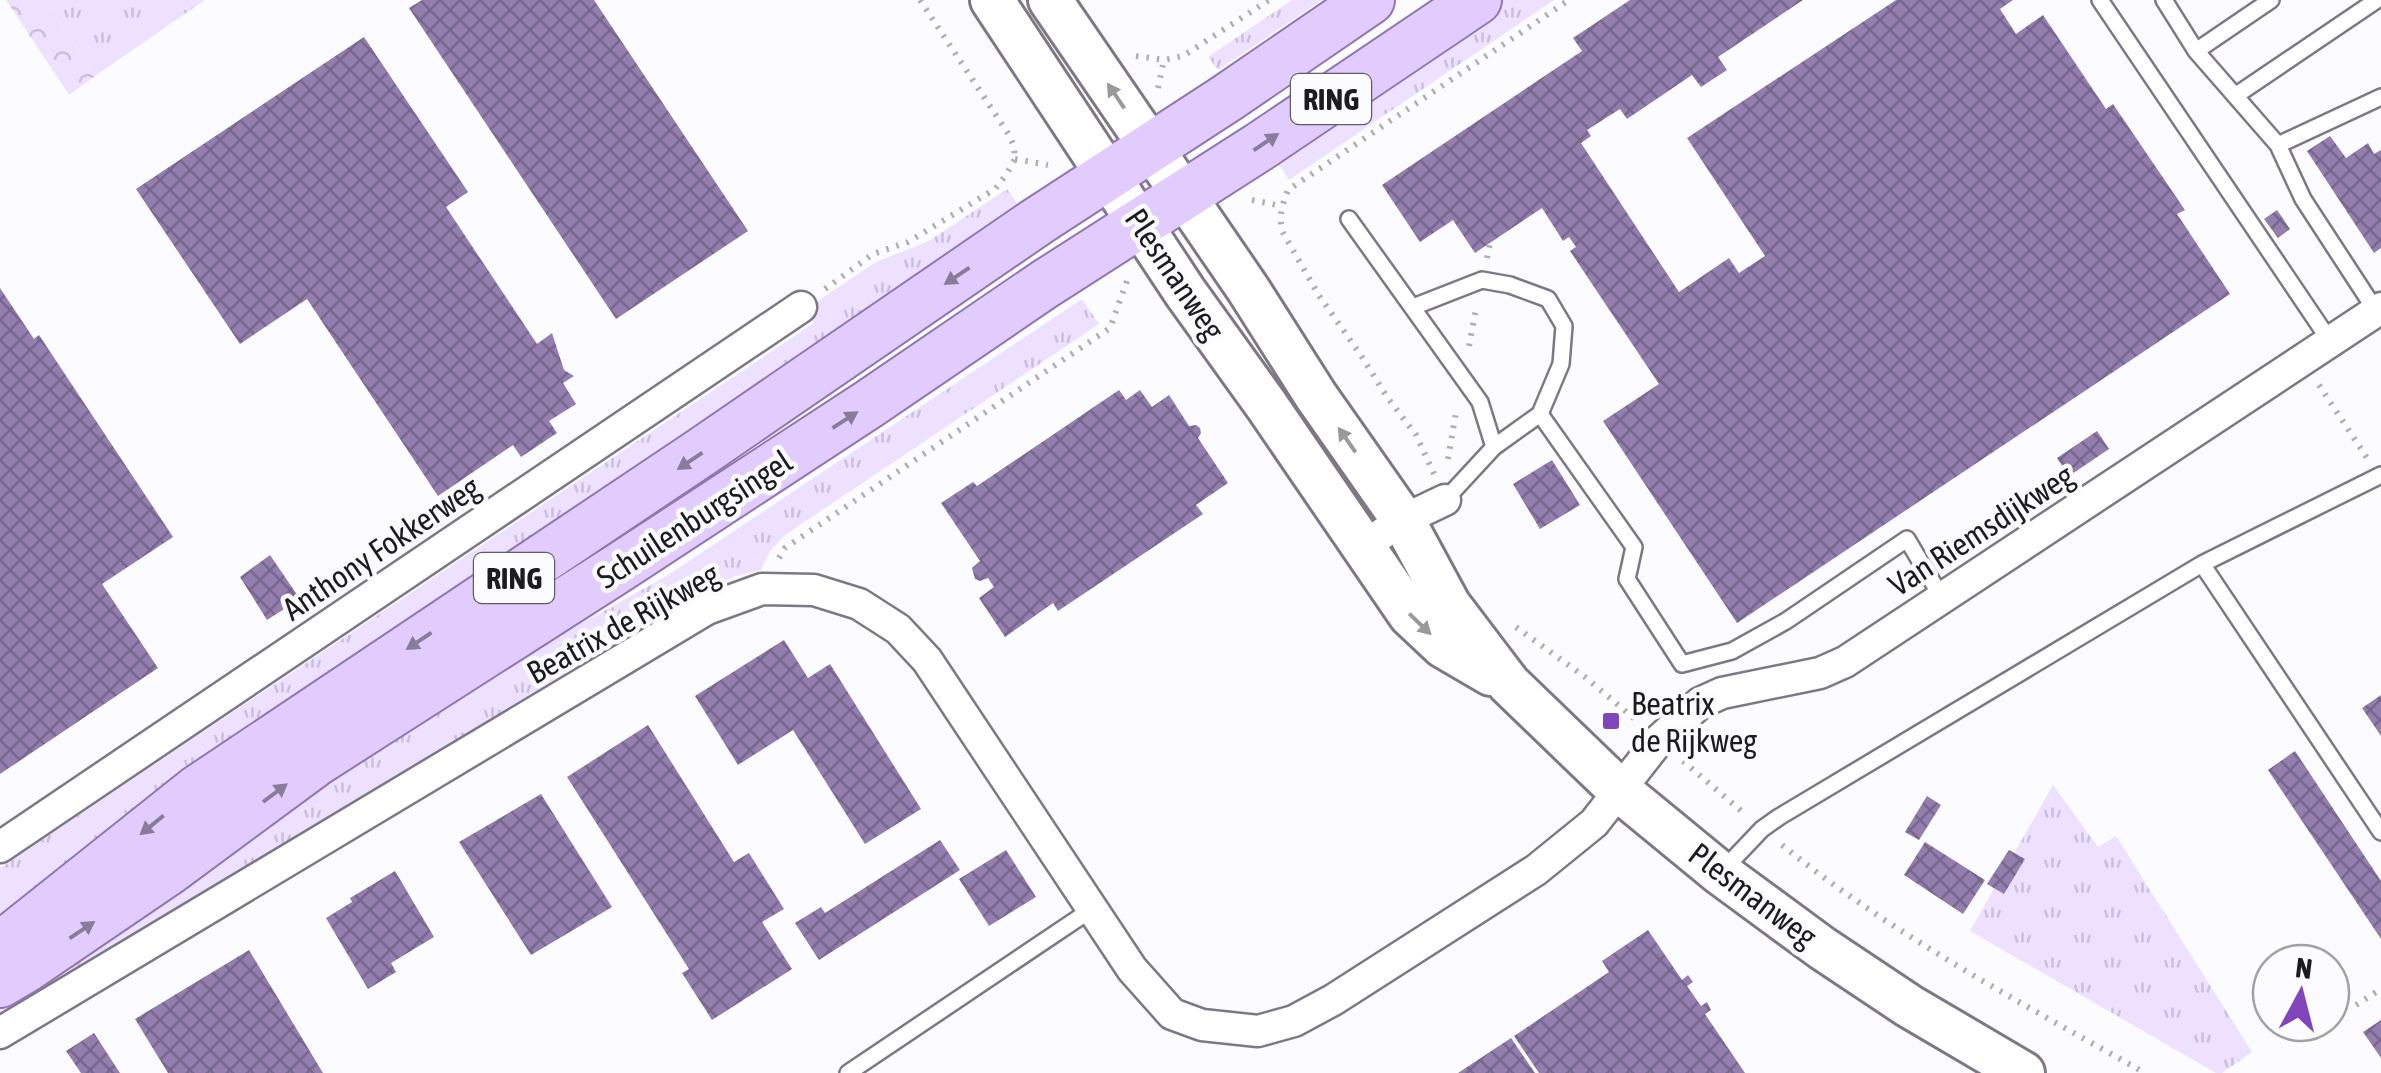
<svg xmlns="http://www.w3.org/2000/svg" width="2381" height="1073" viewBox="0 0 2381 1073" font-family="'Asap Condensed',sans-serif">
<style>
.grass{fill:url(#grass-tufts)}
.forest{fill:url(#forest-crowns)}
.building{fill:url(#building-cross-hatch)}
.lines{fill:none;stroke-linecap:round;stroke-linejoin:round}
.service-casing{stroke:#7d7883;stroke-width:20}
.minor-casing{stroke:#7d7883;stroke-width:35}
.secondary-casing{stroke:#7d7883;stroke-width:48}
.primary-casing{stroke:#9078af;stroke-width:52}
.path{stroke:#b0afb2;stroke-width:6;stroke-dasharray:2.5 8;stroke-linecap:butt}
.service{stroke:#fff;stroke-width:15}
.minor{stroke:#fff;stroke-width:30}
.secondary{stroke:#fff;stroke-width:42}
.primary{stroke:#e2ccfe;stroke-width:48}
.oneway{fill:#99989a}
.oneway2{fill:#897c9a}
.poi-dot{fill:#8045bb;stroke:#fcfbfe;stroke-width:4}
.labels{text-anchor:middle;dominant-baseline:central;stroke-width:9;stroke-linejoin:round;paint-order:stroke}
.shield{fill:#fcfbfe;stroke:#5f5e62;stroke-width:2.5}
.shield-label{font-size:30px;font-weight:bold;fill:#1c1b1f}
.street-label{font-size:32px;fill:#1c1b1f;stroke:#fcfbfe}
.poi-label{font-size:32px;fill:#1c1b1f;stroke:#fcfbfe;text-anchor:start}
</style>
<defs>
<pattern id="grass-tufts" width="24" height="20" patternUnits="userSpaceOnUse" patternTransform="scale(2.5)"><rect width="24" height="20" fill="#ede1ff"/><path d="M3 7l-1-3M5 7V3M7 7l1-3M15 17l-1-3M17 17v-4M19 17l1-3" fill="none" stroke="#cbc0da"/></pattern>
<pattern id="forest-crowns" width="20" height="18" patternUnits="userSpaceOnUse" patternTransform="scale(2.5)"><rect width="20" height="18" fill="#ede1ff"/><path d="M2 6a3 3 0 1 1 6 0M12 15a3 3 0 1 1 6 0" fill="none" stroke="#cbc0da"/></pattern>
<pattern id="building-cross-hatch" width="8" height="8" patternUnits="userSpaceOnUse" patternTransform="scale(2.5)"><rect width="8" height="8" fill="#937eae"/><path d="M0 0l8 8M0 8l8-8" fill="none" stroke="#77668d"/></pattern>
</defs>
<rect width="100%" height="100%" fill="#fcfbfe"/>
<path class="grass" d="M45,0h160l-110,76z
M1292,0h30l-104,70 -10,-13z
M1494,0h60l-265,180 -17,-26z
M1007,189l18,25 -1025,720v-66l814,-545 -8,-14 70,-47 53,-21z
M1082,299l17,25 -314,211 -15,16 -9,19 -29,7 -732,435v-12l482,-322 183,-101z
M2053,785l45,62 18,-11 136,216 -30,21h-6l-246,-142z"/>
<path class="forest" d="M6,0h39l50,76 -26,19z"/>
<path class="building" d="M422,0h172l154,231 -132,88 -207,-311z
M1630,0h173l-85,57 9,13 -26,17 -9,-12 -65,44 -7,-10 -33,21 4,6 -10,7 98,149 50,-34 10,15 26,-17 -78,-118 209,-138h117l-13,9 16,25 27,-19 63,94 7,-5 72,106 -8,4 53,80 -493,329 -134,-202 56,-37 -89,-133 6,-4 -7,-10 -6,4 -21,-33 -67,45 -22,-33 -33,22 -38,-57 200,-134 -9,-13z
M364,37l104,155 -22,15 91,137 15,-11 12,37 10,6 -11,7 13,21 -27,17 8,12 -36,24 -8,-12 -75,51 -131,-197 -67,45 -104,-155z
M2330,136l16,22 22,-15 6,11 7,-4v98l-7,5 -67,-102z
M2277,210l13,19 -12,9 -14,-19z
M0,288l34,51 5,-4 134,202 -71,47 56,84 -158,106z
M1119,390l7,10 14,-10 12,17 17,-12 20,31 7,-1 4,3 1,5 -3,5 30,45 -32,22 7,9 -145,97 -5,-8 -48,34 -26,-39 15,-11 -6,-9 -8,3 -5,-2 -3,-11 8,-7 -39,-58 32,-21 4,4z
M2097,431l12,18 -40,27 -12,-18z
M1552,460l28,45 -40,24 -27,-45z
M270,555l30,44 -33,21 -27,-43z
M784,640l24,38 22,-14 91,145 -56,35 -72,-114 -55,35 -43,-69z
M2381,695v41l-19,-28z
M648,725l86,137 15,-9 35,56 -22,13 30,47 -80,51 -30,-47 7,-4 -122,-192z
M2295,751l86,130v58l-113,-169z
M541,794l71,113 -81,48 -72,-113z
M1927,796l14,9 -22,35 -14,-8z
M940,840l20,30 -141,90 -24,-37 26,-16 4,6z
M1925,842l60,38 -22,34 -59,-39z
M1006,850l30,47 -47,29 -30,-47z
M2009,850l16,9 -21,35 -17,-10z
M395,871l39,66 -43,26 5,9 -28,17 -42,-71 26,-16 -2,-4z
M1648,930l34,50 6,-5 5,7 -6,4 14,20 6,-4 4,8 -6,4 40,59h-206l-25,-37 95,-64 -7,-11z
M249,950l74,123h-155l-33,-54z
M2381,1020v38l-18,-26z
M94,1033l26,40h-39l-15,-22z
M1511,1038l24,35h-77z"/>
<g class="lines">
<g class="service-casing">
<path id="service" d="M2100,0l230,341
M2164,0l32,51
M2271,0l-75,51 82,94 25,54 73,112
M2235,96l142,-96
M2278,145l103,-48
M1349,219l131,183 14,45
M1413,307l69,-27 28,5 38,14 16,27 -3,38 -21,50 -46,33 -49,53
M1540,414l94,133 -7,32 55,85 50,-13 54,-30 121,-82 35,59
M2202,564l179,268
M1723,870l39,-41 17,-12 423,-253 179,-89
M848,1073l244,-164"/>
</g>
<g class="minor-casing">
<path id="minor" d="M1362,547l41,-27 42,-20
M0,847l801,-540
M0,1033l707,-424 55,-20 52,1 45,14 39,25 29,31 205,309 40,45 30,11 56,6 36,-10 39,-21 203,-130 58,-47 65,-83 41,-37 22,-10 98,-20 25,-11 536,-354"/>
</g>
<g class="secondary-casing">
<path id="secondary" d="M992,0l193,292 82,114 143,209 33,31 48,28
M1050,0l198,289 68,107 87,124 46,85 60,79 110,106 101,83 102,75 87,58 114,67"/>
</g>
<g class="primary-casing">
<path id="primary" d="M0,947l197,-157 503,-337 338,-232 189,-123 143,-98
M0,983l27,-16 141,-96 149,-110 300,-192 252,-165 176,-120 214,-137 218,-147"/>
</g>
<path class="path" d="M920,0l89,135 5,11 1,13
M1136,56l28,4 19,-4 86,-56
M1158,88l6,-28
M1015,159l33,6
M1252,200l30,6
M1487,258l3,-15
M825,289l48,-35 35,-12 87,-53 11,-14 9,-16
M1469,346l7,-37
M2319,385l48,73
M1448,459l8,-47
M1434,474l-18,-39 -29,-38 -25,-40 -44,-63 -36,-63c-3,-15 0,-26 6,-41l281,-190
M779,558l6,-10 325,-220 18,-50
M1516,627l69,50 51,43
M1683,761l63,54
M1782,845c111,90 239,158 363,228
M2356,1005l25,-16"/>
<use href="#service" class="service"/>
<use href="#minor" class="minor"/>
<use href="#secondary" class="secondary"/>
<use href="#primary" class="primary"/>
</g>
<defs><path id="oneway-solid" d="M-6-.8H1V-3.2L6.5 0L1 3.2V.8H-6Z" transform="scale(2.5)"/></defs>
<g class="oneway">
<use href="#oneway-solid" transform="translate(1116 96) rotate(-124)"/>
<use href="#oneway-solid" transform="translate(1347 440) rotate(-125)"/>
<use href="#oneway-solid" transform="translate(1420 624) rotate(44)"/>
</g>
<g class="oneway2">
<use href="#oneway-solid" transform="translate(1266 142) rotate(-34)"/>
<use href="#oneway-solid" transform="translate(957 276) rotate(146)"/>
<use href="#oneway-solid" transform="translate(845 420) rotate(-33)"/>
<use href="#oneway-solid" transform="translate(690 461) rotate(146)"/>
<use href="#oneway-solid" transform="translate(419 641) rotate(146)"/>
<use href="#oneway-solid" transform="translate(275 793) rotate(-37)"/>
<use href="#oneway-solid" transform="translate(152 825) rotate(141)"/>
<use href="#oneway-solid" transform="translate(82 930) rotate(-34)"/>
</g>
<rect class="poi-dot" x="1601" y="711" width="20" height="20" rx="5"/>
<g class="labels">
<g class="shield">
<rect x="1291" y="74" width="80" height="50" rx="8"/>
<rect x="474" y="553" width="80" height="50" rx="8"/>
</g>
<g class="shield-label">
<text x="1331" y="99">RING</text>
<text x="514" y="578">RING</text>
</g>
<g class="street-label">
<text transform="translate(1175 274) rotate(56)">Plesmanweg</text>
<text transform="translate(694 519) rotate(-33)">Schuilenburgsingel</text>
<text transform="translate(1981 530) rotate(-33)">Van Riemsdijkweg</text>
<text transform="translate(381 548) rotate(-34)">Anthony Fokkerweg</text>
<text transform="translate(623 623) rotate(-29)">Beatrix de Rijkweg</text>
<text transform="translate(1753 895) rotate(37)">Plesmanweg</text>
</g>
<g class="poi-label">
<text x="1631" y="703">Beatrix<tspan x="1631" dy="37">de Rijkweg</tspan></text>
</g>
</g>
<g transform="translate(2301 993) rotate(7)"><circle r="48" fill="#fcfbfe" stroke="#a2a1a5" stroke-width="2.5"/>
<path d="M0-8L18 38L0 25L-18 38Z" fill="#8045bb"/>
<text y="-15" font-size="28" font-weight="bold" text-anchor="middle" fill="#1c1b1f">N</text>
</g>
</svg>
